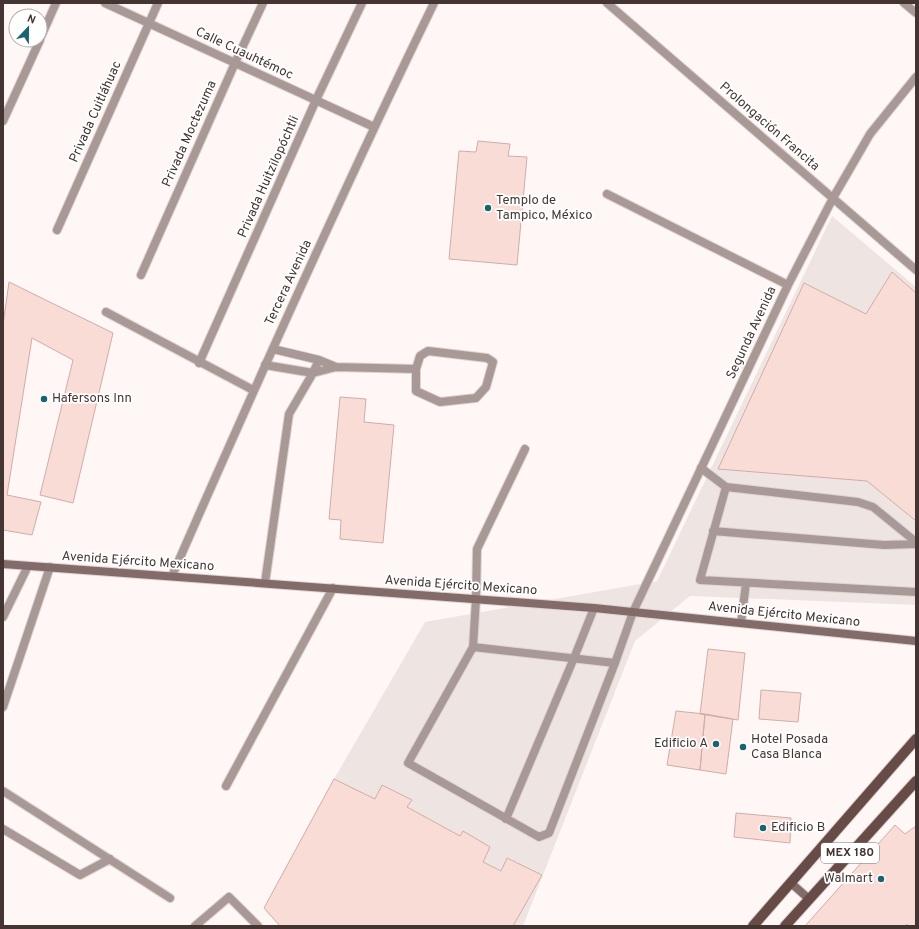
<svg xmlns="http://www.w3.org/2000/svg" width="919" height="929" viewBox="0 0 919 929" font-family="Overpass,sans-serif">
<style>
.built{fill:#eee5e3}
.building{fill:#fadcd7;stroke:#d1aca7}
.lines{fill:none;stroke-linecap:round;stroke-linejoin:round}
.service-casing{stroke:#ddd4d3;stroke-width:10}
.minor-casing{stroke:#ddd4d3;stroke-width:10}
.secondary-casing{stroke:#ddd4d3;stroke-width:10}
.primary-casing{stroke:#ddd4d3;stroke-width:12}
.service{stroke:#a99996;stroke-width:8}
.minor{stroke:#a99996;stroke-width:8}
.secondary{stroke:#826b68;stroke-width:8}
.primary{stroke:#664b47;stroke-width:10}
.poi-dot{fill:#19656f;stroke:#fff;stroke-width:1.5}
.labels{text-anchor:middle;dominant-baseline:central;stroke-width:3.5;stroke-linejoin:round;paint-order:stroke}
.shield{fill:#fff;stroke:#7c7270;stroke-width:1}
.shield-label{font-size:12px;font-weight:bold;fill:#443533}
.street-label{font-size:13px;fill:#443533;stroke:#fff}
.poi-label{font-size:13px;fill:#443533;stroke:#fff;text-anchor:start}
</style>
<rect width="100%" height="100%" fill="#fff7f6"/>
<path class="built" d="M832,216l84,71v318l-226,-9 -55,45 -112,285h-235l-20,-12 -4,-6 70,-129 91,-157 232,-41z"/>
<path class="building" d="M478,141l32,3 -2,12 19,1 -10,108 -68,-6 10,-108 17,1z
M892,272l24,21v228l-49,-40 -149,-12 86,-186 62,31z
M9,282l104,51 -40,170 -33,-8 33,-135 -41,-22 -25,157 34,7 -9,33 -29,-5v-205z
M340,397l26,2 -2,23 30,3 -11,118 -43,-4 1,-19 -12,-1z
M708,649l37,4 -7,67 -38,-6z
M761,690l40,3 -3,29 -39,-3z
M676,711l29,3 -5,56 -33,-5z
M705,714l28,5 -7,55 -26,-4z
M334,779l41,20 7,-14 30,15 -5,7 53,29 3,-5 27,16 -7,15 18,9 6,-13 35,17 -29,51h-233l-16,-18z
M736,813l55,5 -1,25 -56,-6z
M895,825l10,9 11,-8v100h-8l-1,-2 -2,2h-100z"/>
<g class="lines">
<g class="service-casing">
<path id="service" d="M273,349l46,11 17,7
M428,351l59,7 6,4 -7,25 -10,11 -36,4 -24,-11v-22l4,-13z
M265,365l48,8 23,-6 80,2
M525,449l-48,100 -1,50 -3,48 -65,116 131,74 10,-4 66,-170 18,-51
M701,468l25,19 -26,93 216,12
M726,487l132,15 15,5 43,35
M713,531l171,14 32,-1
M265,583l24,-169 24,-41 6,-13
M3,617l25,-51
M741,623l5,-40
M473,647l142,16
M3,707l47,-140
M226,786l107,-198
M3,791l167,107
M506,819l68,-161 20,-50
M3,829l77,46 30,-16"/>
</g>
<g class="minor-casing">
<path id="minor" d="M105,3l269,124
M607,3l309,267
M904,3l12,10
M40,39l16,-36
M3,121l37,-81
M607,194l181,91
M57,230l101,-227
M141,275l94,-212 28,-60
M106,312l147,78
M199,363l117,-263 46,-97
M172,576c84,-192 170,-384 262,-573
M633,612l155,-327 45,-87 37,-64 46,-57
M195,926l34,-29 29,29"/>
</g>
<g class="secondary-casing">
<path id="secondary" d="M3,564l591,44 322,33
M791,883l18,16"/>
</g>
<g class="primary-casing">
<path id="primary" d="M753,926l163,-187
M785,926l131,-145"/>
</g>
<use href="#service" class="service"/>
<use href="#minor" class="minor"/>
<use href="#secondary" class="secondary"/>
<use href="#primary" class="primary"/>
</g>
<g class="poi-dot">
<circle cx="488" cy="208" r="4"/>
<circle cx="44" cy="399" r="4"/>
<circle cx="716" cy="744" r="4"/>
<circle cx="743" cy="747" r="4"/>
<circle cx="763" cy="828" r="4"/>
<circle cx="881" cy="879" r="4"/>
</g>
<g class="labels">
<rect class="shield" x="821" y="843" width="58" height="20" rx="3"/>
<g class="shield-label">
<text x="850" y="853">MEX 180</text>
</g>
<g class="street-label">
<text transform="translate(244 54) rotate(25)">Calle Cuauhtémoc</text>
<text transform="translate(96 112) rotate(-66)">Privada Cuitláhuac</text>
<text transform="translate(769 127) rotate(41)">Prolongación Francita</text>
<text transform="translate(190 134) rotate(-66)">Privada Moctezuma</text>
<text transform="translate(269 177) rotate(-66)">Privada Huitzilopóchtli</text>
<text transform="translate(289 283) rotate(-65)">Tercera Avenida</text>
<text transform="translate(752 333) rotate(-65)">Segunda Avenida</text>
<text transform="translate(138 562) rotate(4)">Avenida Ejército Mexicano</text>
<text transform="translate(461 586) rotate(4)">Avenida Ejército Mexicano</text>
<text transform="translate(784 615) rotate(6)">Avenida Ejército Mexicano</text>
</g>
<g class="poi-label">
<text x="496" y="201">Templo de<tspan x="496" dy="15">Tampico, México</tspan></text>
<text x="52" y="399">Hafersons Inn</text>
<text x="751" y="740">Hotel Posada<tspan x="751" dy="15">Casa Blanca</tspan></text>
<text x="708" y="744" text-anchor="end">Edificio A</text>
<text x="771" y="828">Edificio B</text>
<text x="873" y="879" text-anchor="end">Walmart</text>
</g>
</g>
<rect width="919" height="929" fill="none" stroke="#443533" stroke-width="8"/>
<g transform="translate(28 28) rotate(22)"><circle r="19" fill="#ffffff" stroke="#b4aead"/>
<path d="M0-3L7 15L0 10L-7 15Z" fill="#19656f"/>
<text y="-6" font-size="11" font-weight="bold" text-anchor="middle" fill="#443533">N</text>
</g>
</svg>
